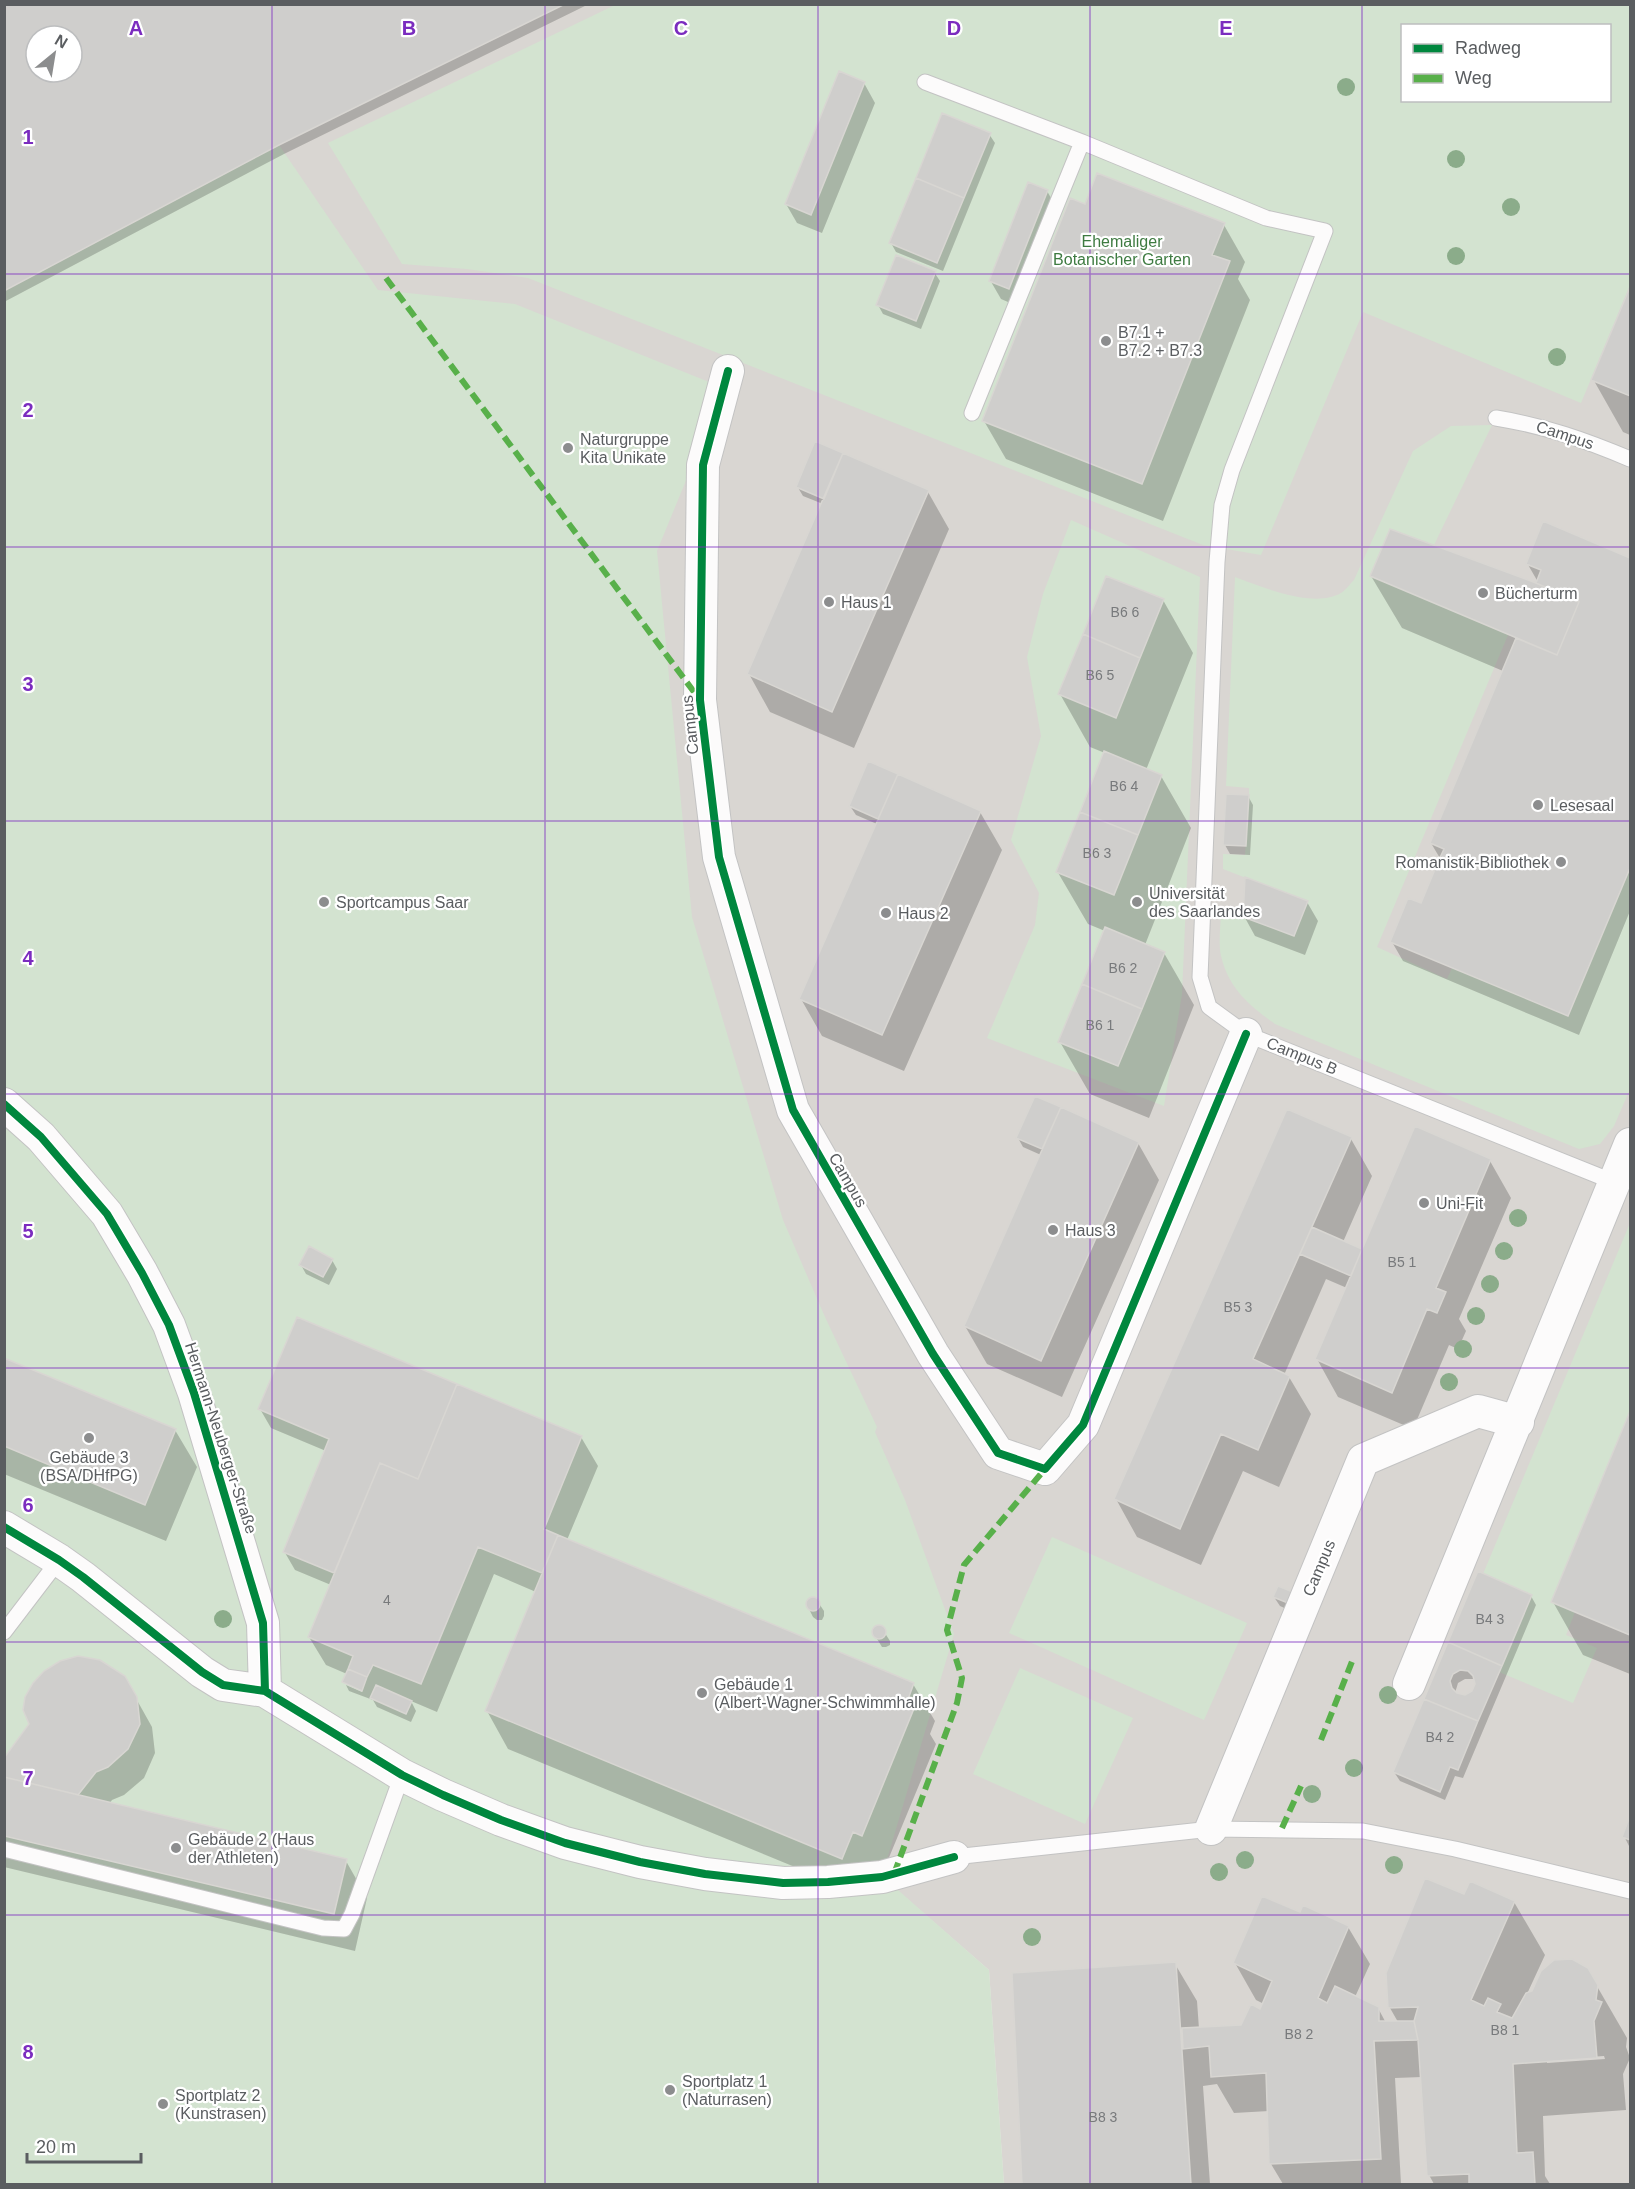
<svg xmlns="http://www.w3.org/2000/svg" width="1635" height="2189" viewBox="0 0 1635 2189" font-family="Helvetica,sans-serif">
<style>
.education{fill:#d9d6d2;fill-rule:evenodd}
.green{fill:#d3e3d0;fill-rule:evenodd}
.shadow{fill:#0003;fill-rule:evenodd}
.building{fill:#cfcecc;stroke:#d8d6d2;stroke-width:1.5;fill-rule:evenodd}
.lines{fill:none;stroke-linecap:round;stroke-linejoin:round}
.lane-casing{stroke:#c3c3c3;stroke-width:17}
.street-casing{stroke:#c3c3c3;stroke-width:34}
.lane{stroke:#fcfbfb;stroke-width:15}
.street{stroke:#fcfbfb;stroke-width:32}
.quiet{stroke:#58b04a;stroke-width:6;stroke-dasharray:12 6;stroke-linecap:butt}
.cycleway-casing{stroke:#fff;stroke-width:11}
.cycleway{stroke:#00873e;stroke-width:8}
.tree{fill:#8bac8a}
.grid{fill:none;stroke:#7b2cbf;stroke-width:1.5;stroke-opacity:0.55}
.poi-dot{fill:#8c8d8e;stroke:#fff;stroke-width:2}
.labels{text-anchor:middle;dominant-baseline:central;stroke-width:4.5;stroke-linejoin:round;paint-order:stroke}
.number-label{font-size:14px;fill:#787a7c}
.park-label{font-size:16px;fill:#3e7b41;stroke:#fff}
.poi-label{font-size:16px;fill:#5a5d60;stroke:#fff;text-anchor:start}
.street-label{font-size:16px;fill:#5a5d60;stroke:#fff}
.grid-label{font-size:20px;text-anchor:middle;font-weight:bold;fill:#7b2cbf;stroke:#fff;stroke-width:4.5;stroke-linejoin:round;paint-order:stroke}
</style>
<rect width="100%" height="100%" fill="#e9e7e3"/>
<path class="education" d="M5,5h1625v2179h-626l-15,-214 -107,-93 -877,-1572zM1402,26h208v74h-208zM36,36h36v36h-36z"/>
<path class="green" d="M615,5h1015v280l-49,118 -218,-91 -102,243 -58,-10 -675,-267 -61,-9 -65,-5 -74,-121zM1402,26h208v74h-208z
M279,145l99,145 137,14 209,84 -67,163 35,366 91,303 42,97 52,110 -2,5 30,68 49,134 -72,242 107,94 15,214h-999v-1893z
M1492,425l-58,120 -44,-16 -20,46 138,60 -131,312 70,32 5,-11 116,48 62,-148v221l-16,37 -14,18 -21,5 -304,-125c-26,-19 -46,-35 -54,-68 -3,-14 0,-32 0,-47l73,27 14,-34 -85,-33v-15l22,1 4,-60v-7l-23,-2 9,-209c27,10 79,32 106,16 5,-3 9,-9 13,-13l59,-129 38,-25z
M1071,520l129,57 -18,417 -18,112 -177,-68 48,-113 4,-32 -28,-53 30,-104 -14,-79 16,-63z
M1630,1223v188l-79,191 24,10 -9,23 31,13 -24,55 -74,-31 -16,-98z
M1052,1537l195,86 -43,97 -195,-87z
M1020,1668l113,50 -48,106 -112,-50z"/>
<path class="shadow" d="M4,4h585l-305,150 -280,148zM36,36h36v36h-36z
M864,83l11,20 -53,130 -25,-10 -11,-19z
M989,134l6,9 -52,128 -47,-19 -5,-9z
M1047,191l11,19 -38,97 -19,-8 -11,-19z
M1086,206l138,19 21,37 -7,17 12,21 -87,221 -157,-62 -22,-38z
M934,272l6,9 -19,48 -38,-15 -5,-9z
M1630,290v145l-7,-3 -30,-53z
M797,486l131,6 21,37 -95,219 -84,-36 -21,-38 74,-170 -20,-8z
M1544,523l86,36v352l-51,124 -176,-74 -11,-19 30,-37 19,-45 -10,-17 72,-172 -101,-43 -31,-52 166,9 1,-3 -11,-19z
M1163,600l30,53 -47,117 15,6 30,52 -46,117 19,8 30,52 -45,113 -59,-24 -30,-52 45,-111 -17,-7 -31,-53 48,-118 -15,-6 -30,-53z
M897,775l83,37 22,38 -98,221 -82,-35 -21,-37 76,-175 -21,-9 -6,-9z
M1248,796l5,9 -3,50 -20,-1 -5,-9z
M1307,902l11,19 -13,34 -50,-19 -11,-20z
M1036,1098l102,45 21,37 -97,217 -75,-33 -22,-38 76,-171 -18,-8 -5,-9z
M1351,1139l21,37 -29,66 20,10 127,-91 21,37 -52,121 7,12 -8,18 -9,-4 -36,84 -75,-32 -21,-38 30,-71 -21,-9 -42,96 5,2 22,37 -32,73 -36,-16 -42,94 -64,-28 -21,-38z
M332,1260l5,9 -8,16 -23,-11 -5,-9z
M4,1359l171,71 22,37 -31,74 -162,-67z
M260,1409l321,28 17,29 -31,74 346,144 22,37 -5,13 6,10 -53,128 -8,-4 -12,27 -355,-146 -21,-38 49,-119 -42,-18 -57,138 -26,-11 5,10 -5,11 -34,-15 -4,-7 -24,-9 -3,-6 16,7v-3l-15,-15 -21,-9 -17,-28 22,-52 -36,-15 -11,-19 42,-100 -55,-23z
M1630,1415v259l-47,-19 -30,-53z
M1478,1573l53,23 5,9 -73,173 -8,-2 -10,24 -45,-19 -6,-9zM1465,1679h9l2,5 -3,8 -8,4 -10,-3 3,-10z
M1274,1597l23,6 -4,9 -13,-6z
M810,1599h4l4,3 6,9v5l-2,4h-5l-4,-3 -5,-10 -1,-4z
M877,1627h4l9,14v4l-4,2h-4l-8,-13v-4z
M124,1677l28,50 3,26 -11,25 -20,17 -12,5 -3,4 237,57 21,37 -12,53 -351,-84v-107z
M1630,1820v28l-6,-12z
M1471,1883l43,19 31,53 -18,39 60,-25 40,69 -1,9 4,11 -7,16 3,36 -83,6 2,60 5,8h-116l-5,-9 -7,-98 -27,1 6,106h-118l-12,-20 -2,-53 -35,2 -17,-29 -14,2 7,98h-186l-11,-210 162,-10 22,37 2,28 43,-2 19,-16 3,-7 -8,-4 -21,-37 65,-49 48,13 22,37 -15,33 23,11 8,15 12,-1 -8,-14 75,-112zM1604,2056l1,3 -58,4v-3z"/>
<path class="building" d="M4,4h561l-286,141 -275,146zM36,36h36v36h-36z
M839,71l26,11 -54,133 -26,-11z
M942,113l49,20 -27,65 -48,-20z
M1097,173l128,50 -13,32 18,6 -88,223 -160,-63 88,-223 15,6z
M916,178l48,20 -27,65 -48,-20z
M1028,182l20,8 -39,99 -20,-8z
M896,255l40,16 -20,50 -40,-16z
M1630,287v109l-39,-16z
M815,441l28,12 -19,46 -28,-12z
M843,453l86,37 -97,222 -85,-38z
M1543,521l87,37v310l-62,148 -178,-74 18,-44 13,5 17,-41 6,-13 -14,-6 86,-205 41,17 22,-53 -43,-19 5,-13 -15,-6z
M1390,529l146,54 43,19 -22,53 -187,-79z
M1106,576l58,23 -24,59 -57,-24z
M1083,634l57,24 -24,60 -58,-24z
M1104,751l58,24 -24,60 -58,-23z
M868,761l30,13 -20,45 -29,-13z
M898,774l83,37 -99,224 -83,-36z
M1226,794l23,1 -3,51 -23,-1z
M1080,812l58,23 -24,60 -58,-23z
M1245,877l63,24 -14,35 -51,-19z
M1105,927l60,25 -23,57 -60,-25z
M1082,984l60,25 -24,57 -60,-24z
M1035,1096l26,11 -19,42 -26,-11z
M1061,1107l78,35 -98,219 -77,-35z
M1287,1109l65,28 -99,222 37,17 -32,74 -37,-16 -41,95 -66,-30z
M1415,1126l76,33 -55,129 10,4 -9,21 -10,-4 -35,84 -77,-34z
M1312,1227l50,22 -11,27 -51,-22z
M309,1246l24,13 -10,18 -24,-12z
M297,1317l160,67 -39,95 -38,-16 -46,110 -51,-21 46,-113 -71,-30z
M4,1358l172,71 -31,76 -141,-59z
M457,1384l125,52 -38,93 14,6 -16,38 -64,-26 -57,137 -48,-19 -6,12 -19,-8 5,-13 -45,-19 72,-174 38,16z
M1630,1411v224l-79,-33z
M558,1535l356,148 -7,19 8,4 -53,130 -9,-4 -11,27 -357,-148z
M1478,1571l54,24 -30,71 -54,-24z
M1278,1586l15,6 -5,11 -15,-6z
M806 1604a7 7 0 1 1 14 0a7 7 0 1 1-14 0Z
M872 1632a7 7 0 1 1 14 0a7 7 0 1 1-14 0Z
M1448,1642l54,24 -24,55 -54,-22zM1460,1670l8,1 5,5 2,8 -3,7 -7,4 -8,-2 -5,-5 -2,-7 3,-7z
M78,1656l22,4 25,16 12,21 3,27 -12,25 -20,18 -12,5 -18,23 -74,-18v-19l25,-34 -6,-14 2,-13 8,-14 11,-12 16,-10z
M348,1669l19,8 -5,14 -20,-9z
M376,1685l36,16 -6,13 -36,-16z
M1424,1699l54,22 -20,49 -8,-3 -10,25 -47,-20z
M4,1777l343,82 -13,55 -330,-78z
M1630,1816v24l-8,-3z
M1425,1878l39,16 6,-13 45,20 -44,99 13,6 4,-8 13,6 -4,8 15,6 14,-25 6,-2 9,-20 13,-11 18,-1 16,9 10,17 -2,15 6,2 -8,19 3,37 -84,6 4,89 16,-1 2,32h-66v-10l-42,2 -9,-136 -4,-19 4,-14 -30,1 -2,-35z
M1262,1896l38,16 3,-7 46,21 -31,72 9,5 8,-17 44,21v14h35l4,19 -44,1 7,118 -112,5 -3,-91 -55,4 -2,-31 -26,3 -1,-21 59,-3 10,-21 9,5 12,-28 -39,-18z
M1176,1962l15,222h-169l-10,-211z"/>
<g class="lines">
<g class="lane-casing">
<path id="lane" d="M925,82l157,60 184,76 59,13 -93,239 -10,35 -5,57 -17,415 9,30 37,27 368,148
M972,413l110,-271
M1496,418c49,8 89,22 134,41
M4,1632l55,-72
M4,1849l319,79 21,1 8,-15 50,-139
M954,1857l257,-28 152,2 92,18 175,42"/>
</g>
<g class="street-casing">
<path id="street" d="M728,371l-25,94 -3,235 19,157 74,253 140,244 65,99 47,16 38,-44 163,-391
M4,1104l37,33 66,77 35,59 27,52 25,68 69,230 2,68
M4,1527l55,33 24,17 119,95 21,13 42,6 137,84 41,20 58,25 64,23 75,19 65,12 78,9 45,-1 54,-5 72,-20
M1409,1684l221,-540
M1211,1829l152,-369 115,-49 40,11"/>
</g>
<use href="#lane" class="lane"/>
<use href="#street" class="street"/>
<path class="quiet" d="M386,278l314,422
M1321,1740l32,-81
M1282,1828l19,-42
M894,1874l63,-171 5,-25 -15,-48 17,-65 81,-96"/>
<g class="cycleway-casing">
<path id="cycleway" d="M728,371l-25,94 -3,235 19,157 74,253 140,244 65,99 47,16 38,-44 163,-391
M4,1104l37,33 66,77 35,59 27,52 25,68 69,230 2,68
M4,1527l55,33 24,17 119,95 21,13 42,6 137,84 41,20 58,25 64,23 75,19 65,12 78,9 45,-1 54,-5 72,-20"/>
</g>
<use href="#cycleway" class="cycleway"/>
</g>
<g class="tree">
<circle cx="1346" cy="87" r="9"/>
<circle cx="1456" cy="159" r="9"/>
<circle cx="1511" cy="207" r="9"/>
<circle cx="1456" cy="256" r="9"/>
<circle cx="1557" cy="357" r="9"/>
<circle cx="1518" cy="1218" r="9"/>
<circle cx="1504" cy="1251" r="9"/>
<circle cx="1490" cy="1284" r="9"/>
<circle cx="1476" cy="1316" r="9"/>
<circle cx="1463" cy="1349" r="9"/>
<circle cx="1449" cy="1382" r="9"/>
<circle cx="223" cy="1619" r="9"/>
<circle cx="1388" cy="1695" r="9"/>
<circle cx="1354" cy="1768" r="9"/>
<circle cx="1312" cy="1794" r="9"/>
<circle cx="1245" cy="1860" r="9"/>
<circle cx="1394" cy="1865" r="9"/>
<circle cx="1219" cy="1872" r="9"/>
<circle cx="1032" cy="1937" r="9"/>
</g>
<path class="grid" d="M272,4v2180M545,4v2180M818,4v2180M1090,4v2180M1362,4v2180M4,274h1626M4,547h1626M4,821h1626M4,1094h1626M4,1368h1626M4,1642h1626M4,1915h1626"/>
<g class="poi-dot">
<circle cx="1106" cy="341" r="6"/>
<circle cx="568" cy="448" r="6"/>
<circle cx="1483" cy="593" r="6"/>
<circle cx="829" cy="602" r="6"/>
<circle cx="1538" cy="805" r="6"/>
<circle cx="1561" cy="862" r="6"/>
<circle cx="324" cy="902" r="6"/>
<circle cx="1137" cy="902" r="6"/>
<circle cx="886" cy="913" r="6"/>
<circle cx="1424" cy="1203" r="6"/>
<circle cx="1053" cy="1230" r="6"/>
<circle cx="89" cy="1438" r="6"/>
<circle cx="702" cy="1693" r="6"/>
<circle cx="176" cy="1848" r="6"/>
<circle cx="670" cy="2090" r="6"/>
<circle cx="163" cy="2104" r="6"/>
</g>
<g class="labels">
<g class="number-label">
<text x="1125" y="612">B6 6</text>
<text x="1100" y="675">B6 5</text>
<text x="1124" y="786">B6 4</text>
<text x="1097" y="853">B6 3</text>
<text x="1123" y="968">B6 2</text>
<text x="1100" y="1025">B6 1</text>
<text x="1402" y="1262">B5 1</text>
<text x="1238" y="1307">B5 3</text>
<text x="387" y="1600">4</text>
<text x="1490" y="1619">B4 3</text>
<text x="1440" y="1737">B4 2</text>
<text x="1505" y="2030">B8 1</text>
<text x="1299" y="2034">B8 2</text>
<text x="1103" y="2117">B8 3</text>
</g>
<g class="park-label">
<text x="1122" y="241">Ehemaliger<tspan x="1122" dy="18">Botanischer Garten</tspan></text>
</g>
<g class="poi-label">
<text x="1118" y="332">B7.1 +<tspan x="1118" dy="18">B7.2 + B7.3</tspan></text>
<text x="580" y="439">Naturgruppe<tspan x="580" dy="18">Kita Unikate</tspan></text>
<text x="1495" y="593">Bücherturm</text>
<text x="841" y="602">Haus 1</text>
<text x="1550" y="805">Lesesaal</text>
<text x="1549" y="862" text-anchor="end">Romanistik-Bibliothek</text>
<text x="1149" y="893">Universität<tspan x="1149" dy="18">des Saarlandes</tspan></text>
<text x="336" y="902">Sportcampus Saar</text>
<text x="898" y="913">Haus 2</text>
<text x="1436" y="1203">Uni-Fit</text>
<text x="1065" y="1230">Haus 3</text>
<text x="89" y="1457" text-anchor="middle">Gebäude 3<tspan x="89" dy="18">(BSA/DHfPG)</tspan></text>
<text x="714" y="1684">Gebäude 1<tspan x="714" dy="18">(Albert-Wagner-Schwimmhalle)</tspan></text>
<text x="188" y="1839">Gebäude 2 (Haus<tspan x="188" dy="18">der Athleten)</tspan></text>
<text x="682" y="2081">Sportplatz 1<tspan x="682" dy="18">(Naturrasen)</tspan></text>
<text x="175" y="2095">Sportplatz 2<tspan x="175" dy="18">(Kunstrasen)</tspan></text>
</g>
<g class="street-label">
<text transform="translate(1565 435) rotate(18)">Campus</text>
<text transform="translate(690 725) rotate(-96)">Campus</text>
<text transform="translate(1302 1056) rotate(22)">Campus B</text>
<text transform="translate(848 1180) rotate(60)">Campus</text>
<text transform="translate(221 1438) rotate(72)">Hermann-Neuberger-Straße</text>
<text transform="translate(1319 1568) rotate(-67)">Campus</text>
</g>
</g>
<g class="grid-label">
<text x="136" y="35">A</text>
<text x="409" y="35">B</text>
<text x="681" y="35">C</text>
<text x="954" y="35">D</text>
<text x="1226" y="35">E</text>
<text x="28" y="144">1</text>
<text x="28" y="417">2</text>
<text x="28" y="691">3</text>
<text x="28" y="965">4</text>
<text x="28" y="1238">5</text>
<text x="28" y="1512">6</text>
<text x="28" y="1785">7</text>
<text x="28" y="2059">8</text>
</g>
<rect width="1635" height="2189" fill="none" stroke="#5a5d60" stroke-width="12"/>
<rect x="1401" y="24" width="210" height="78" fill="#ffffff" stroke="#bdbebf" stroke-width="1.5"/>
<rect x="1413" y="44" width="30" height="9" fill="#00873e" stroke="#bdbebf" stroke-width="1.5"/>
<text x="1455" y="54" font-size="18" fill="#5a5d60">Radweg</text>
<rect x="1413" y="74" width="30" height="9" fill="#58b04a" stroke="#bdbebf" stroke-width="1.5"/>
<text x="1455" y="84" font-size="18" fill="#5a5d60">Weg</text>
<g transform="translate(54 54) rotate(30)"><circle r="28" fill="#ffffff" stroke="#bdbebf" stroke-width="1.5"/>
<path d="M0-4.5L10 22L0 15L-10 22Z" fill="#8c8d8e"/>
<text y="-9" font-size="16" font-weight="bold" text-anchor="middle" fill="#5a5d60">N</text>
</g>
<path d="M27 2153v9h114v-9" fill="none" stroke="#5a5d60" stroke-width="3"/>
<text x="36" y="2153" font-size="18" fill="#5a5d60" stroke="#ffffff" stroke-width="4.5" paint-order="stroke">20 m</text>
</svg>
